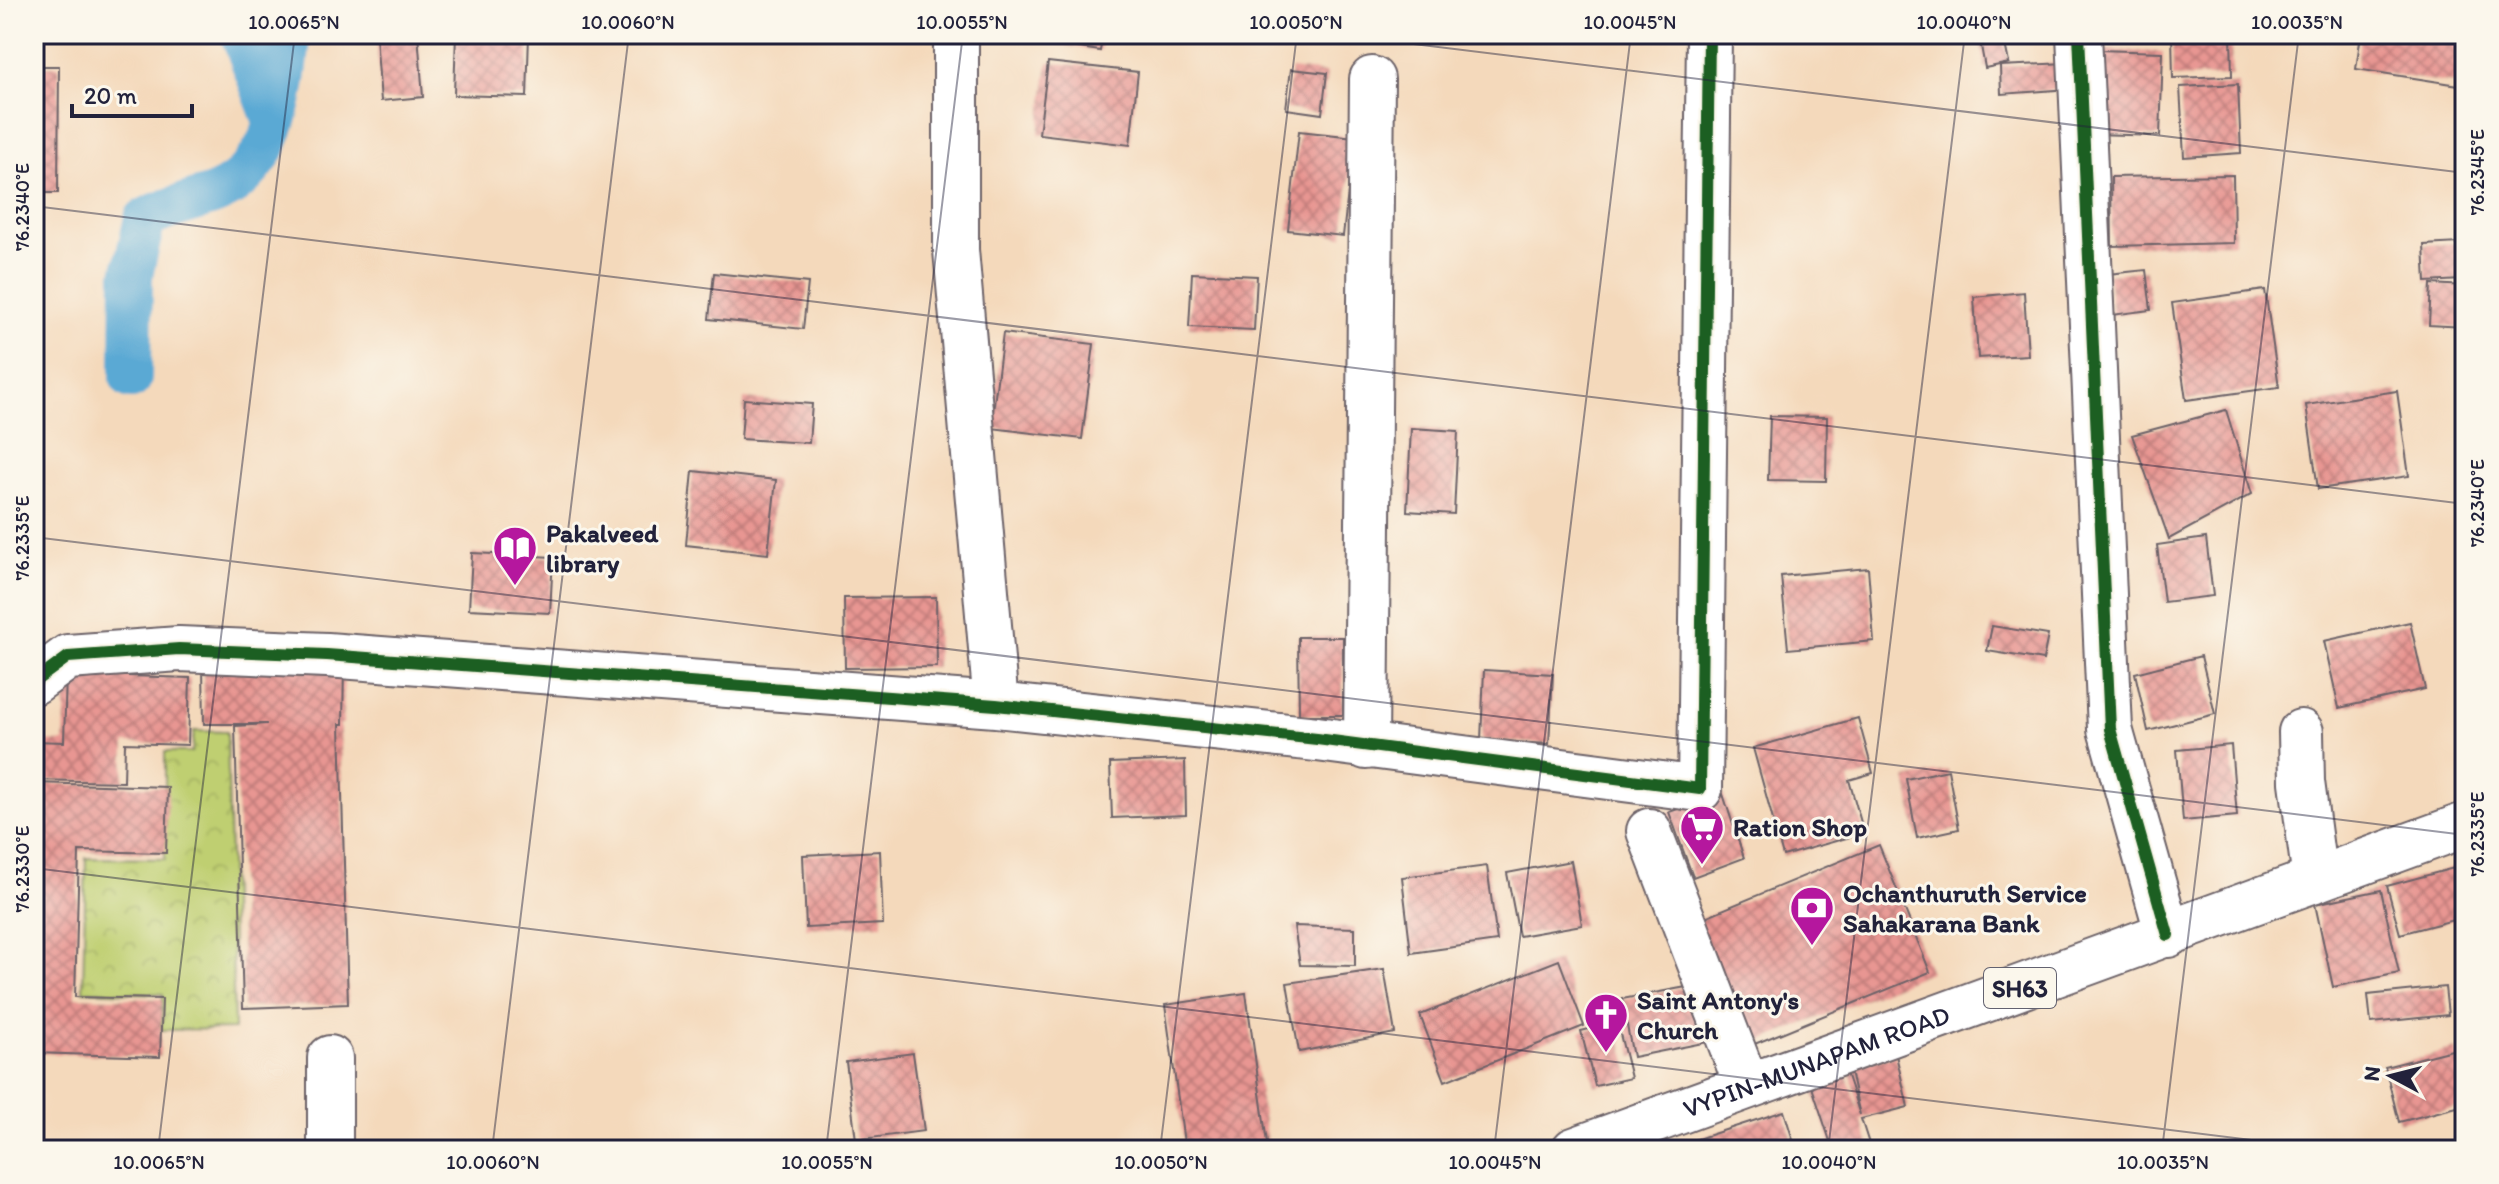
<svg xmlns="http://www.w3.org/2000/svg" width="2499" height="1184" viewBox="0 0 2499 1184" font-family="Itim,sans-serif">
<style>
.park{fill:url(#park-crowns);stroke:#707856;stroke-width:2}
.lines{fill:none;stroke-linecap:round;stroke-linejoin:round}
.canal{stroke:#5aa9d4;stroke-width:42}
.building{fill:url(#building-cross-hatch)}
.minor-casing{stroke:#6c6268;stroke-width:48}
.major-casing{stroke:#6c6268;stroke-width:48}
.minor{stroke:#fff;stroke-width:44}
.major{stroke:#fff;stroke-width:44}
.cycleway-casing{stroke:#fbf7ec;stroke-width:17}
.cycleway{stroke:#1b5e20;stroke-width:12}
.ticks{fill:none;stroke:#22223b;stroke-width:2;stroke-opacity:0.45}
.labels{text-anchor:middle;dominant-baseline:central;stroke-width:6;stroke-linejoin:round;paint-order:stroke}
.shield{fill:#fbf7ec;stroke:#636270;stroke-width:2}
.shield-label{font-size:24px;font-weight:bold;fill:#22223b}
.poi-label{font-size:26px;font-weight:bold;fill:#22223b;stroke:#fbf7ec;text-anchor:start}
.street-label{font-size:26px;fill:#22223b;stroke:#fbf7ec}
.neatline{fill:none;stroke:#22223b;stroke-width:3}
.ticks-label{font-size:20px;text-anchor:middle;fill:#22223b}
</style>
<defs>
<pattern id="park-crowns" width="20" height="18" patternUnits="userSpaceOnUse" patternTransform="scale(2)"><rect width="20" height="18" fill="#bfcf71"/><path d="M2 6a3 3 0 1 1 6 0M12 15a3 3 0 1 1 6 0" fill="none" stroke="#a4b163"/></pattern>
<pattern id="building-cross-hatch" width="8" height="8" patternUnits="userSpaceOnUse" patternTransform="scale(2)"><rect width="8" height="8" fill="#e89692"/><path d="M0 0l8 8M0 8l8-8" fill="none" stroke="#bc7a78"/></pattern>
</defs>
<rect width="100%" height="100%" fill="#fbf7ec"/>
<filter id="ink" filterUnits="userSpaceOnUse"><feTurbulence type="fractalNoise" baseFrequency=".0125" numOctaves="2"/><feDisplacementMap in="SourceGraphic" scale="16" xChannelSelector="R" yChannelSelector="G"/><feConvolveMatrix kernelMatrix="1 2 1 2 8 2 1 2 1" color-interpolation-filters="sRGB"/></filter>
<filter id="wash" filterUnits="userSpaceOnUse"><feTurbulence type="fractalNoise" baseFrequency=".006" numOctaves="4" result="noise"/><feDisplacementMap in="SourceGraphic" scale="32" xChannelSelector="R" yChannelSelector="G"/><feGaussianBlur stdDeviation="1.8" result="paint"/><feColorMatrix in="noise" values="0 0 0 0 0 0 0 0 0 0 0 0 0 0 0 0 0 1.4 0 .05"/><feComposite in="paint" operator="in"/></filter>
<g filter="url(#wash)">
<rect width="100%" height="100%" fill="#f4d9bb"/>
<path class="park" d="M194,731l33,1 7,297 -73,1 2,-36 -80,-3 3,-133 79,1v-107h27z"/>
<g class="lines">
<path class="canal" d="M241,34l33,87
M131,378l1,-103 13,-56c23,-12 46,-16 70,-25 61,-24 71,-103 75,-160"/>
</g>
<g id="blocks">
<path class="building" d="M418,34l5,63 -42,4 -5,-65z
M456,34l73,1 -2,62 -73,-2z
M1018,34h85l-3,17 -82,-13z
M2003,34l6,29 -24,5 -6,-33z
M2172,34h59l1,42 -59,2z
M2361,34h104l-6,51 -103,-16z
M2097,50l66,2 -3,84 -66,-2z
M1048,62l90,10 -8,73 -91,-11z
M2067,63l2,26 -68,5 -1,-28z
M34,66h25l-1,127h-24z
M1291,69l36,4 -5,41 -36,-5z
M2238,84l3,69 -57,4 -4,-70z
M1299,131l55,6 -11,99 -55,-6z
M2233,175l1,68 -122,3 -1,-69z
M2459,243l2,37 -35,2 -2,-37z
M2146,270l5,40 -39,5 -4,-41z
M714,273l94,10 -5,46 -94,-10z
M1192,273l65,3 -3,54 -65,-3z
M2431,284l34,2v41l-36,-2z
M2265,290l14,97 -93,13 -14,-97z
M2024,292l4,63 -50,3 -4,-61z
M1003,333l91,11 -12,95 -91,-11z
M2397,391l12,85 -91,13 -12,-84z
M744,399l68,5 -3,39 -68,-4z
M2226,410l26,84 -83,45 -37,-104z
M1770,416l57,1 -1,64 -58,-1z
M1411,428l47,3 -4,83 -47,-3z
M693,471l83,9 -8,74 -82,-9z
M2206,538l7,58 -49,6 -7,-57z
M472,553l81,4 -3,56 -81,-4z
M1868,568l6,73 -86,8 -7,-73z
M936,597l1,70 -92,1 -1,-70z
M2410,622l15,67 -86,19 -15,-67z
M1992,626l56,9 -5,25 -56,-9z
M1298,637h45v78h-44z
M2201,656l14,58 -67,17 -13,-58z
M203,666h141l-1,58h-3l8,280 -105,4 -8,-282 32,-2h-63z
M1484,670l69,4 -4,70 -68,-4z
M66,674l124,4 -2,67 -63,-2 -1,39 -90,-2v-39l30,1z
M1858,718l15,55 -24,7 15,53 -81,23 -30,-108z
M2231,745l6,71 -54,5 -6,-71z
M1185,760l1,55 -74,3 -2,-55z
M1948,770l11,59 -42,9 -11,-59z
M34,783l134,4 -2,66 -87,-2 -4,146 87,2 -2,58 -126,-4z
M1723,794l21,64 -51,19 -24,-65z
M1879,845l51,127 -185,76 -52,-126z
M880,851l3,73 -77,4 -3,-73z
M1571,861l11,64 -63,11 -12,-63z
M2465,865v52l-65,17 -13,-48z
M1487,866l10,75 -86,12 -9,-76z
M2381,890l18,83 -66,14 -18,-83z
M1294,926l61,2v38l-55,-1z
M1559,960l25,66 -139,55 -25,-66z
M1384,969l11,64 -96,19 -12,-69z
M1697,985l11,57 -75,15 -11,-58z
M2445,987l3,28 -77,8 -3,-28z
M1246,993l22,157h-83l-20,-145z
M1617,1022l14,56 -36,8 -14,-55z
M2456,1049l9,33v23l-66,17 -14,-55z
M913,1053l11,78 -68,9 -10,-78z
M1896,1055l12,52 -47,12 10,31h-38l-23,-69 35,-11 15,45 -11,-48z
M1784,1111l12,39h-112l-2,-6z"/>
</g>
</g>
<g filter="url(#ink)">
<use href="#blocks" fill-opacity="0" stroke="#6c6268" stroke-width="2"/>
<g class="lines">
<g class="minor-casing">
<path id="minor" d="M956,34v216l40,455
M2079,34l31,695 58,206
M34,682l34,-25 111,-8 148,6 669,50 321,34 383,50 9,-755
M2301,732l1,50 13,98
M1366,747l6,-668
M1649,831l98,255
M330,1058v92"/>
</g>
<g class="major-casing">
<g id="major">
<path id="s1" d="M1574,1150l891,-325"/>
</g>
</g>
<use href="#minor" class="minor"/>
<use href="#major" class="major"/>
<g class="cycleway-casing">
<path id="cycleway" d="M2079,34l31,695 58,206
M34,682l34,-25 111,-8 148,6 669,50 321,34 383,50 9,-755"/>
</g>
<use href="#cycleway" class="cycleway"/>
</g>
</g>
<path class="ticks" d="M1332,34l1133,139M34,206l2431,298M34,537l2431,298M34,868l2299,282M158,1150l137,-1116M492,1150l137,-1116M826,1150l137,-1116M1160,1150l137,-1116M1494,1150l137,-1116M1828,1150l137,-1116M2162,1150l137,-1116"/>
<defs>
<g id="library-pin" transform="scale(2.3)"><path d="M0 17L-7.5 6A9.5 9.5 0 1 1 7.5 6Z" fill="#b5179e" stroke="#fbf7ec"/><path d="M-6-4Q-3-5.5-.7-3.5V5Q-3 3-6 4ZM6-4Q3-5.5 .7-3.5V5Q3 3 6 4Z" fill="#fff"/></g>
<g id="supermarket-pin" transform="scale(2.3)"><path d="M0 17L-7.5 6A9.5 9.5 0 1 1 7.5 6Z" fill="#b5179e" stroke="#fbf7ec"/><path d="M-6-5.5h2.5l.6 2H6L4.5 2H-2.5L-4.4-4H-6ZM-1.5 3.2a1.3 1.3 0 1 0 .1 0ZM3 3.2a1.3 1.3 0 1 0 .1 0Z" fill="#fff"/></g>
<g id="bank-pin" transform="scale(2.3)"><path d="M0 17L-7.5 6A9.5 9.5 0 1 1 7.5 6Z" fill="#b5179e" stroke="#fbf7ec"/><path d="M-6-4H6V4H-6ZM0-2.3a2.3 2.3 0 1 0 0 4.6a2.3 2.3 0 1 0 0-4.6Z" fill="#fff"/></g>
<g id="church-pin" transform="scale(2.3)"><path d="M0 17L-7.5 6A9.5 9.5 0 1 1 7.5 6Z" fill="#b5179e" stroke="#fbf7ec"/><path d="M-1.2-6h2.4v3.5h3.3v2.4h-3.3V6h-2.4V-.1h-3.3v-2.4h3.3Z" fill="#fff"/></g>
</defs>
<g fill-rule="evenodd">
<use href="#library-pin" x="515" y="548"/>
<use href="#supermarket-pin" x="1702" y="827"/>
<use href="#bank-pin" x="1812" y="908"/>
<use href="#church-pin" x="1606" y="1015"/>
</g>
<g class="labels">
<rect class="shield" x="1984" y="968" width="72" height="40" rx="6"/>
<g class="shield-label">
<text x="2020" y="988">SH63</text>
</g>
<g class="poi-label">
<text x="546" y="533">Pakalveed<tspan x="546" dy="30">library</tspan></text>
<text x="1733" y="827">Ration Shop</text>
<text x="1843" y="893">Ochanthuruth Service<tspan x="1843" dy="30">Sahakarana Bank</tspan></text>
<text x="1637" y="1000">Saint Antony's<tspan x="1637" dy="30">Church</tspan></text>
</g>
<g class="street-label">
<text stroke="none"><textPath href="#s1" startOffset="258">VYPIN-MUNAPAM ROAD</textPath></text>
</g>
</g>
<rect width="2499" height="1184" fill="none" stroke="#fbf7ec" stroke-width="88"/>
<g transform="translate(2391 1076) rotate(277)" stroke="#fbf7ec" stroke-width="6" paint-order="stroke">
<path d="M0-6L14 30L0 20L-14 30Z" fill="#22223b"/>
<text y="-12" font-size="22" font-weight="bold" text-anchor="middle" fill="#22223b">N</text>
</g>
<path d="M72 104v12h120v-12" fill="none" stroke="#22223b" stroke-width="4"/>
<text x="84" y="104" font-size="24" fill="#22223b" stroke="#fbf7ec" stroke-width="6" paint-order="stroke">20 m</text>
<rect x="44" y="44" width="2411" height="1096" class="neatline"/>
<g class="ticks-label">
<text x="294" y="29">10.0065°N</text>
<text x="628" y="29">10.0060°N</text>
<text x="962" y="29">10.0055°N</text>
<text x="1296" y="29">10.0050°N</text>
<text x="1630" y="29">10.0045°N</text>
<text x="1964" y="29">10.0040°N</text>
<text x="2297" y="29">10.0035°N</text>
<text transform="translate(2477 172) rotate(-90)" y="7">76.2345°E</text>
<text transform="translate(22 207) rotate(-90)" y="7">76.2340°E</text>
<text transform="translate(2477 503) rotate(-90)" y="7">76.2340°E</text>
<text transform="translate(22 538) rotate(-90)" y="7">76.2335°E</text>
<text transform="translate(2477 834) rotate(-90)" y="7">76.2335°E</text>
<text transform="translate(22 869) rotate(-90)" y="7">76.2330°E</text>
<text x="159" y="1169">10.0065°N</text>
<text x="493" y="1169">10.0060°N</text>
<text x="827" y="1169">10.0055°N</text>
<text x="1161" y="1169">10.0050°N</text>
<text x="1495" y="1169">10.0045°N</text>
<text x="1829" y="1169">10.0040°N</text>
<text x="2163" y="1169">10.0035°N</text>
</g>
</svg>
